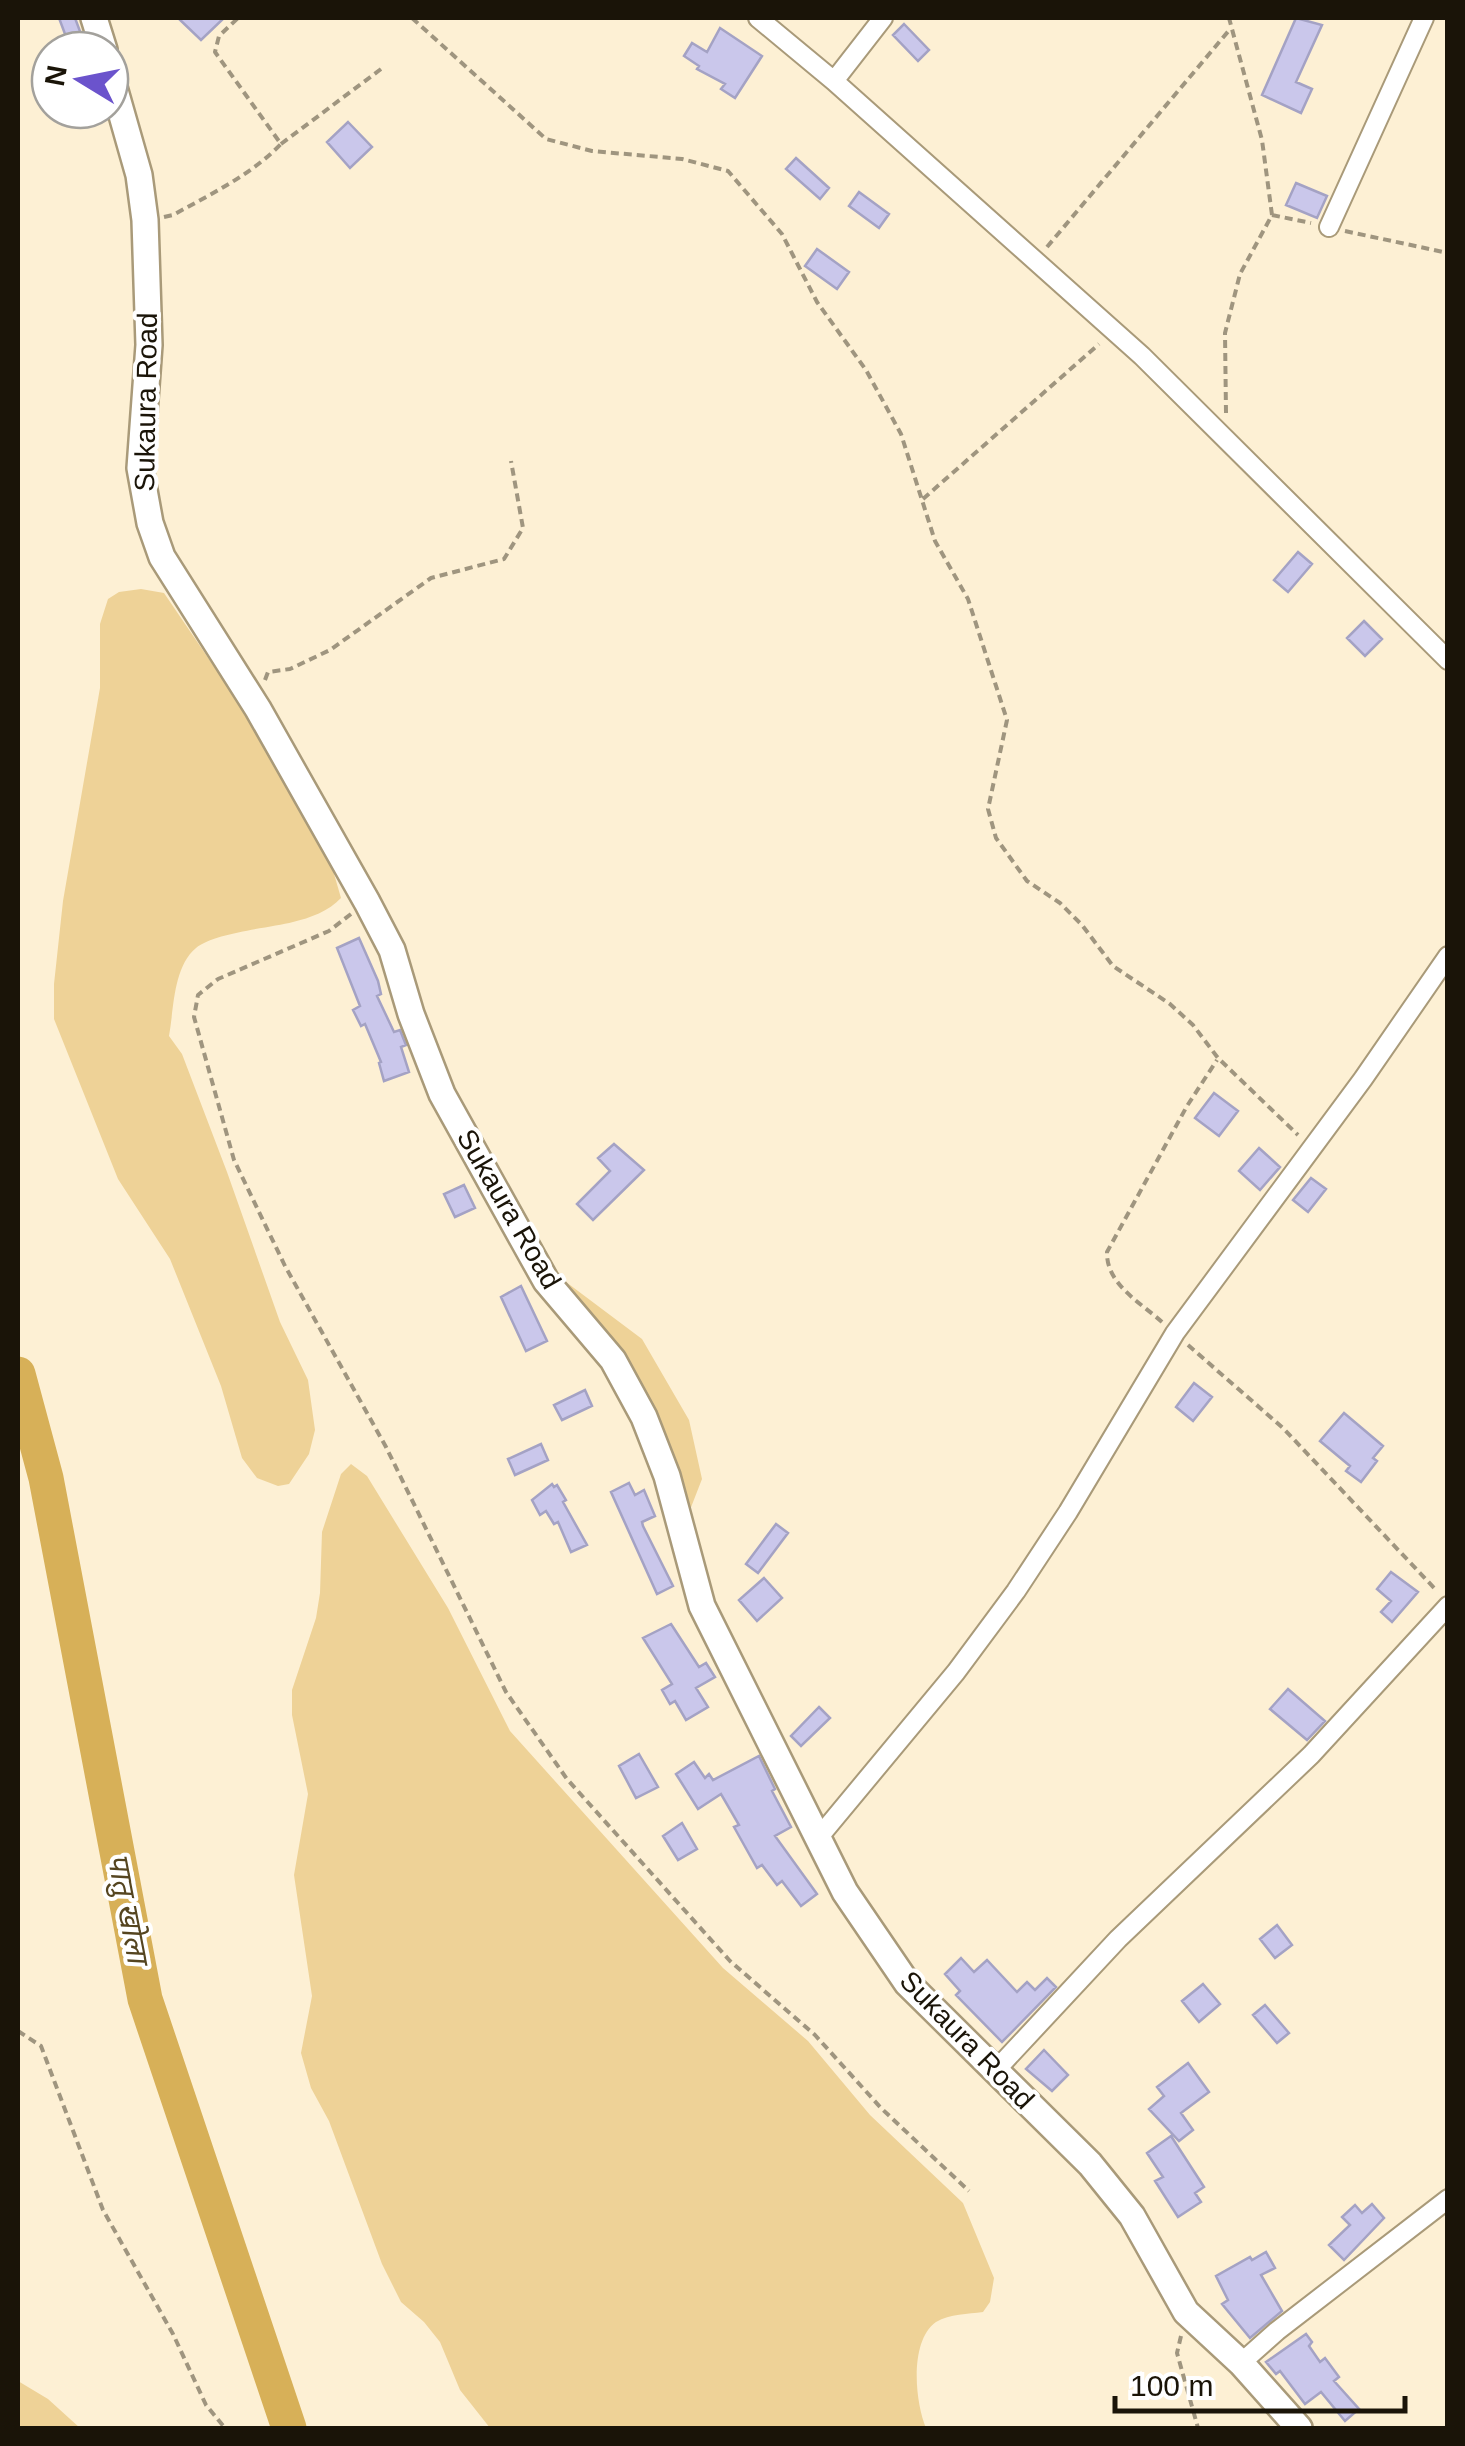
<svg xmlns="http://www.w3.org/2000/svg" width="1465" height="2446" viewBox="0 0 1465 2446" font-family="Helvetica,'Noto Sans Devanagari',sans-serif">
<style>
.green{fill:#eed297}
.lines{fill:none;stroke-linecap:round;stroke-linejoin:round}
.river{stroke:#d7b058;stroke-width:35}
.building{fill:#cac7eb;stroke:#a4a2c4;stroke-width:2.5}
.street-casing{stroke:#a99a79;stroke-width:22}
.secondary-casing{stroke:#a99a79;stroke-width:30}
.path{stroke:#9f957f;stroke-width:4;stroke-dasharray:8 5;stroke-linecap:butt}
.street{stroke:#fff;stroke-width:18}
.secondary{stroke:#fff;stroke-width:25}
.labels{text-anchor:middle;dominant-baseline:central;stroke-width:8;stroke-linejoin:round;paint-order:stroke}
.street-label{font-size:28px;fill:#1a1408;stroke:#fff}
.water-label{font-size:30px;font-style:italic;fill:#554520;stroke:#fff}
</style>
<rect width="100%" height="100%" fill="#fdf0d4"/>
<path class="green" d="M141,589l23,4 85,125 81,142 11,38c-12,13 -31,20 -48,24 -24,6 -79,11 -97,26 -23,19 -22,61 -27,88l13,18 45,118 53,150 28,58 7,50 -6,24 -20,30 -11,2 -21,-8 -15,-20 -21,-72 -51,-127 -52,-80 -64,-160v-35l9,-83 37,-213v-64l8,-25 11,-7z
M562,1279l80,60 47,81 13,59 -14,36 -104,-203z
M351,1464l16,12 81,132 62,123 213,237 85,73 62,74 93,88 31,75 -4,24 -7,10c-15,2 -33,2 -47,10 -27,19 -21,80 -10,106h-436l-30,-38 -20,-48 -16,-20 -23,-20 -19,-38 -53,-143 -18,-33 -10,-35 11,-57 -18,-121 14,-81 -16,-79v-25l24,-72 4,-25 2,-61 19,-58z
M18,2381l30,18 32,29h-62z"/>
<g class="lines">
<path class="river" d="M18,1374l28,104 99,521 144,429"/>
</g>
<path class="building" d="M59,18h16l12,32h-16z
M178,18h46l-23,22z
M1296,18l26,7 -26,57 16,7 -11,24 -39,-18z
M904,24l25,26 -11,11 -25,-26z
M720,28l42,28 -27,42 -14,-9 4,-5 -28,-15 2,-3 -15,-10 8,-13 15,9z
M348,122l24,25 -22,21 -23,-26z
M796,158l33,30 -9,11 -34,-30z
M1296,183l31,13 -10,22 -31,-13z
M859,192l30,22 -10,14 -30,-22z
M817,249l32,23 -12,17 -32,-23z
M1298,552l14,12 -24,28 -14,-12z
M1364,621l18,18 -17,17 -18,-18z
M359,938l19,43 3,13 -4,2 17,36 6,-2 6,15 -5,2 8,25 -25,9 -5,-18 2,-1 -16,-38 -4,2 -8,-16 7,-4 -23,-58z
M1214,1093l24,18 -19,25 -24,-18z
M614,1144l30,26 -51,50 -16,-16 33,-33 -12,-13z
M1259,1148l21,19 -20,23 -21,-19z
M1311,1178l15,11 -18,23 -15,-12z
M464,1185l11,23 -20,9 -11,-23z
M521,1286l26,55 -21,10 -25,-54z
M1194,1383l18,14 -19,24 -17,-14z
M585,1390l7,16 -30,14 -8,-15z
M1344,1413l39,33 -10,12 4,3 -16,21 -15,-11 4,-5 -30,-25z
M541,1444l7,16 -33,15 -7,-16z
M629,1483l6,12 9,-5 11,26 -13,6 1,4 30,60 -16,8 -46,-102z
M552,1484l2,3 3,-2 9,15 -3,2 24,43 -16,7 -13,-30 -4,2 -8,-13 -6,4 -8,-15z
M776,1524l12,9 -30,40 -12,-9z
M1391,1572l27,20 -26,30 -11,-10 10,-11 -14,-12z
M764,1578l18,20 -25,23 -18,-21z
M671,1624l28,43 7,-4 9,14 -19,11 12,19 -22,13 -11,-19 -5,3 -8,-14 10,-6 -29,-46z
M1288,1689l37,32 -18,19 -37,-31z
M819,1707l11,11 -29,28 -10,-10z
M639,1754l19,33 -22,11 -17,-32z
M759,1756l16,33 -3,2 19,36 -16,9 42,58 -16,12 -19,-25 -5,4 -15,-20 -5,3 -23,-41 5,-2 -18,-31 -23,15 -22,-35 18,-12 11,16 4,-4 4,6z
M682,1823l15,26 -19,11 -15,-24z
M1277,1925l15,20 -17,13 -15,-19z
M961,1958l13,14 13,-12 30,32 10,-10 8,8 12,-12 9,9 -54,55 -46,-47 4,-4 -15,-17z
M1203,1984l17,20 -21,18 -17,-21z
M1265,2005l24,28 -12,10 -24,-28z
M1044,2050l24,25 -16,16 -26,-22z
M1188,2063l21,29 -28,21 12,17 -14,11 -30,-32 15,-13 -7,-9z
M1171,2136l33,51 -9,6 6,9 -23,15 -23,-36 8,-4 -16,-24z
M1372,2204l12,14 -40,42 -15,-15 21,-20 -8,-8 13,-12 7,8z
M1266,2252l9,16 -14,7 21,36 -32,27 -28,-34 6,-4 -12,-24 34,-19 2,3z
M1306,2334l6,8 -3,4 11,16 5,-4 14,19 -5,4 25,28 -14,12 -24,-29 -16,12 -25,-33 -4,3 -10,-12z"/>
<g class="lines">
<g class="street-casing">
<path id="street" d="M758,18l76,63 308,275 306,304
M834,81l49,-63
M1329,227l95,-209
M819,1837l137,-165 60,-81 52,-79 107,-179 188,-254 85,-123
M995,2071l123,-132 193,-184 137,-149
M1241,2363l36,-32 171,-132"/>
</g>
<g class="secondary-casing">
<path id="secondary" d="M94,18l10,32
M110,73l29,102 6,45 4,125 -9,123 10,55 12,34 96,152 109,193 25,48 19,64 31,80 104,187 67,79 31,57 23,59 35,130 143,286 62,91 183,181 42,52 54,96 55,51 58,65"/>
</g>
<path class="path" d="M412,18l134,121 46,12 90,8 46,12 54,63 35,68 49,68 35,64 34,107 33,58 39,121 -19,89 8,29 31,43 33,22 22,22 31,41 57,38 23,21 25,33 80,77
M281,144l104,-78
M1272,215l39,8
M164,217l9,-2c38,-21 78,-40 108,-71l-66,-92 4,-16 19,-18
M1345,231l103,22
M1047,247l184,-219
M1226,413l-1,-80 15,-59 32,-59 -10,-75 -33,-122
M923,499l176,-155
M265,680l3,-8 22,-3 40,-19 101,-72 73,-19 19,-31 -12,-67
M351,914l-22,17 -111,48 -20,16 -4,22 40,143 51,106 101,181 120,245 61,87 163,182 85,74 66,73 88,83
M1162,1322c-21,-19 -56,-38 -55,-70l80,-146 30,-46
M1188,1345l95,83 154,163
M18,2031l23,15 62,164 70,124 33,71 19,23
M1181,2336l-4,17 21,75"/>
<use href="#street" class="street"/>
<use href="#secondary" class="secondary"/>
</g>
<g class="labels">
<g class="street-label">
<text transform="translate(146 402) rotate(-89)">Sukaura Road</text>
<text transform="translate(509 1209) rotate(60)">Sukaura Road</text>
<text transform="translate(967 2040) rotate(46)">Sukaura Road</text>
</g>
<g class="water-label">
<text transform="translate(128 1908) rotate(79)">पातु खोला</text>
</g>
</g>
<rect width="1465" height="2446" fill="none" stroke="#1a1408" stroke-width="40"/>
<g transform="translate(80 80) rotate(280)"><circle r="48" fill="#ffffff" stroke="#a3a19c" stroke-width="2.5"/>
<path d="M0-8L18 38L0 25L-18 38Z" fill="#6b53cc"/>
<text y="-15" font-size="28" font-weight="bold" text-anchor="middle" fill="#1a1408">N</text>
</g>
<path d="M1115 2396v15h290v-15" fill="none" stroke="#1a1408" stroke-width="5"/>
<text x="1130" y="2396" font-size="30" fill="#1a1408" stroke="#ffffff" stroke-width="8" paint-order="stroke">100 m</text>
</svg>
